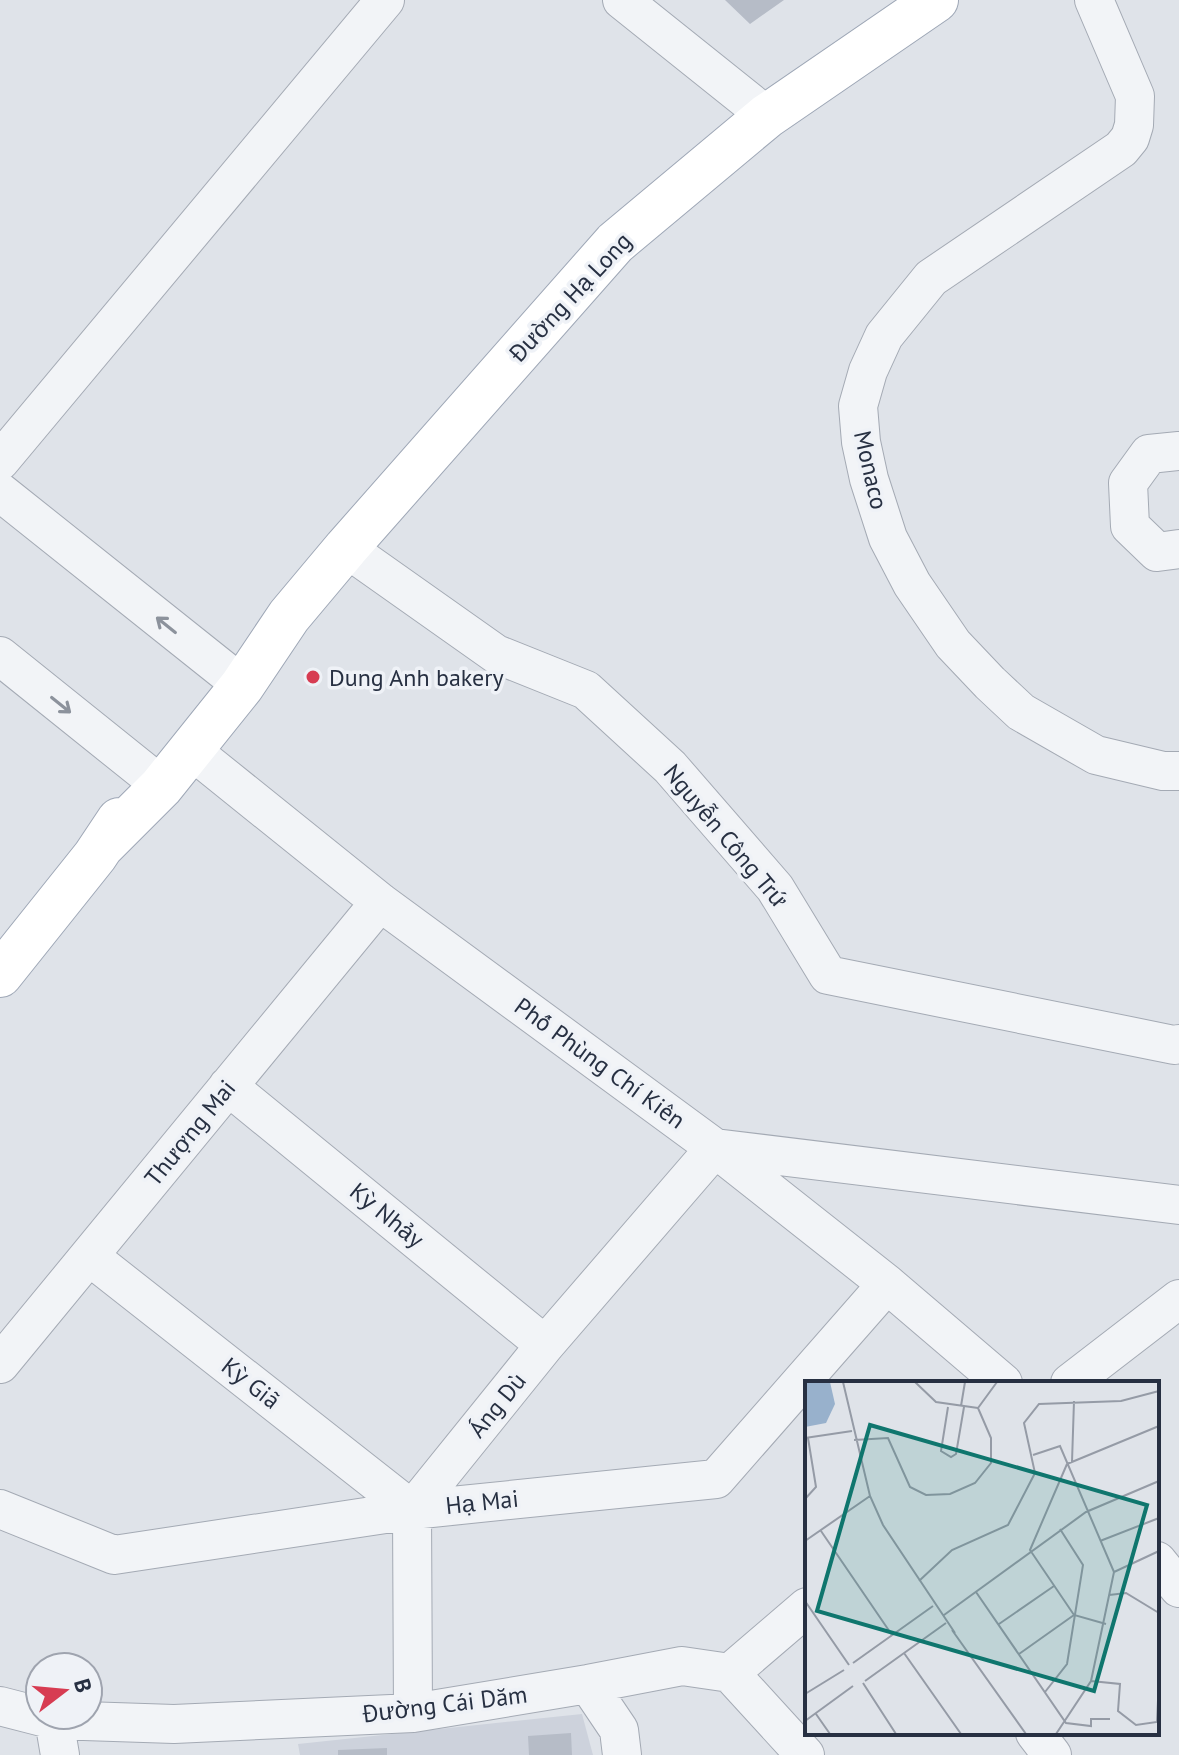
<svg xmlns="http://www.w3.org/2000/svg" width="1179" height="1755" viewBox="0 0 1179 1755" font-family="'PT Sans',sans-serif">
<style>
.built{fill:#cdd2dc}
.building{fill:#b6bcc7}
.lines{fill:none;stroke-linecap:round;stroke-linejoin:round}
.minor-casing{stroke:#a4aab4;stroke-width:40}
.major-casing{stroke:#9ea7b6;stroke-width:46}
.minor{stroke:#f2f4f7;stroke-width:38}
.major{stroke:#fff;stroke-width:44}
.oneway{stroke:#8c929c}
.poi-dot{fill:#d73c52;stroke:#eff2f7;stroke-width:3}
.labels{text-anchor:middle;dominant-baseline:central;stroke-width:7;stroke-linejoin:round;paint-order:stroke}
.street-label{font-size:24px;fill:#273042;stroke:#eff2f7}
.poi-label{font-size:24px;fill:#273042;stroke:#eff2f7;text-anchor:start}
.inset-road{fill:none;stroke:#959ba6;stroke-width:2}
.view{fill:#0f766e;fill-opacity:0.15;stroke:#0f766e;stroke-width:4}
.inset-edge{fill:none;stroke:#273042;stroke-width:4}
</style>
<rect width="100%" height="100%" fill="#dfe3e9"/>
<path class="built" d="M582,1714l11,41h-293l-2,-11z"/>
<path class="building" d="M725,0h59l-34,24z
M571,1733l1,22h-43l-1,-19z
M387,1748v7h-49v-5z"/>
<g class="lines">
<g class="minor-casing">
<path id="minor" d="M622,0l145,116
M1094,0l41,96 -1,29 -4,13 -9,11 -190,129 -47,58 -16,35 -10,35 3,36 8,37 19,59 24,46 41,60 37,39 31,29 75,43 67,16h16
M1179,451l-30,3 -21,29 2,43 27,26 22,-3
M0,461l385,-461
M0,492l227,181
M346,548l150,106 90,36 84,77 105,121 53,87 346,70 5,-1
M0,656l147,118
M191,750l189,152 335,246 172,136 116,99
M228,1086l317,259
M89,1256l323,254
M0,1364l380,-462
M1070,1383l109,-84
M0,1509l114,46 298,-45 304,-31 171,-195
M1157,1561l22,27
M730,1673l77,-66
M588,1684l31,46 3,25
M0,1706l54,14 120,4 239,-11 175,-29 94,-18 48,7 75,82
M413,1713l-1,-203 133,-165 170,-197 464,57
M54,1720l6,35
M1035,1733l17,22"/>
</g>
<g class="major-casing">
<path id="major" d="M103,845l58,-58 81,-101 47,-70 57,-68 269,-305 152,-127 169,-116
M0,975l95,-119 24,-36"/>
</g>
<use href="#minor" class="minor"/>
<use href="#major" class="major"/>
</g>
<defs><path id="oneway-shaft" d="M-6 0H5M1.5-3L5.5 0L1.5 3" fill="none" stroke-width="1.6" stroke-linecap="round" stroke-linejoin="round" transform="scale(2)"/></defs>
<g class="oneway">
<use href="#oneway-shaft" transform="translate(166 625) rotate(-141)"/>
<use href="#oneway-shaft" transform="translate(61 705) rotate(39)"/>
</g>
<circle class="poi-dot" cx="313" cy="677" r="8"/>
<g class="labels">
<g class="street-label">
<text transform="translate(570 297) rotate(-47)">Đường Hạ Long</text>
<text transform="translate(871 470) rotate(77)">Monaco</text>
<text transform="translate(726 836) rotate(50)">Nguyễn Công Trứ</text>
<text transform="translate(600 1063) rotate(36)">Phố Phùng Chí Kiên</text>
<text transform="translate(190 1133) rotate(-51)">Thượng Mai</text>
<text transform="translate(387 1215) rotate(39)">Kỳ Nhảy</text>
<text transform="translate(251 1383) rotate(38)">Kỳ Giã</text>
<text transform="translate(497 1405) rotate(-51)">Áng Dù</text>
<text transform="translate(482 1502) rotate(-6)">Hạ Mai</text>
<text transform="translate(445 1704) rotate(-7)">Đường Cái Dăm</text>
</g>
<g class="poi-label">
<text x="329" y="677">Dung Anh bakery</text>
</g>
</g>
<g transform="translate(805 1381)">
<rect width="354" height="354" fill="#dfe3e9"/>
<path d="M0,1h25l5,22 -9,19 -21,4z" fill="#98b1cc"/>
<path class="inset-road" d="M38,1l27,114 13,29 72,108M110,1l21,20 42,6M156,25l4,-24M143,26l-7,44 10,6 5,-3 8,-47M173,27l19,-26M0,57l47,-7M49,59l34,-2 22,49 16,8 24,-1 25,-11 16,-20v-25l-13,-30M228,74l27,-9 54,126M267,81l2,-61M262,83l-37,86 44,65 32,9M262,83l92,-38M0,118l11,-12 -8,-49M16,150l71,104M0,160l65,-45M295,160l59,-23M114,200l33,-31 56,-25 27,-52 -11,-50 15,-19 82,-3 38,-10M171,211l90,131 25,3v-7h19M304,214l17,-2 33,20M0,220l44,64M139,234l142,-103 73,-31M194,243l55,-38M147,249l74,104M99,272l57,81M214,273l55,-39M48,282l80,-57M60,300l81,-58M286,300l29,3 -2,27 18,14 21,-3 2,-43M58,302l33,51M240,311l22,-28 16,-99 -23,-36M0,313l39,-24M11,333l14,20M0,340l48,-35M251,353l35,-53 23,-109 45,-21"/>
<path class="view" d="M65,44l277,80 -53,186 -277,-80z"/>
<rect width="354" height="354" class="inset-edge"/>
</g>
<g transform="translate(64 1691) rotate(74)"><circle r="38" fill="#eff2f7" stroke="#9fa4af" stroke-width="2"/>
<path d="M0-6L14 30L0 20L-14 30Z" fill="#d73c52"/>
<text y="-12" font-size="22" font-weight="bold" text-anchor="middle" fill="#273042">B</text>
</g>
</svg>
